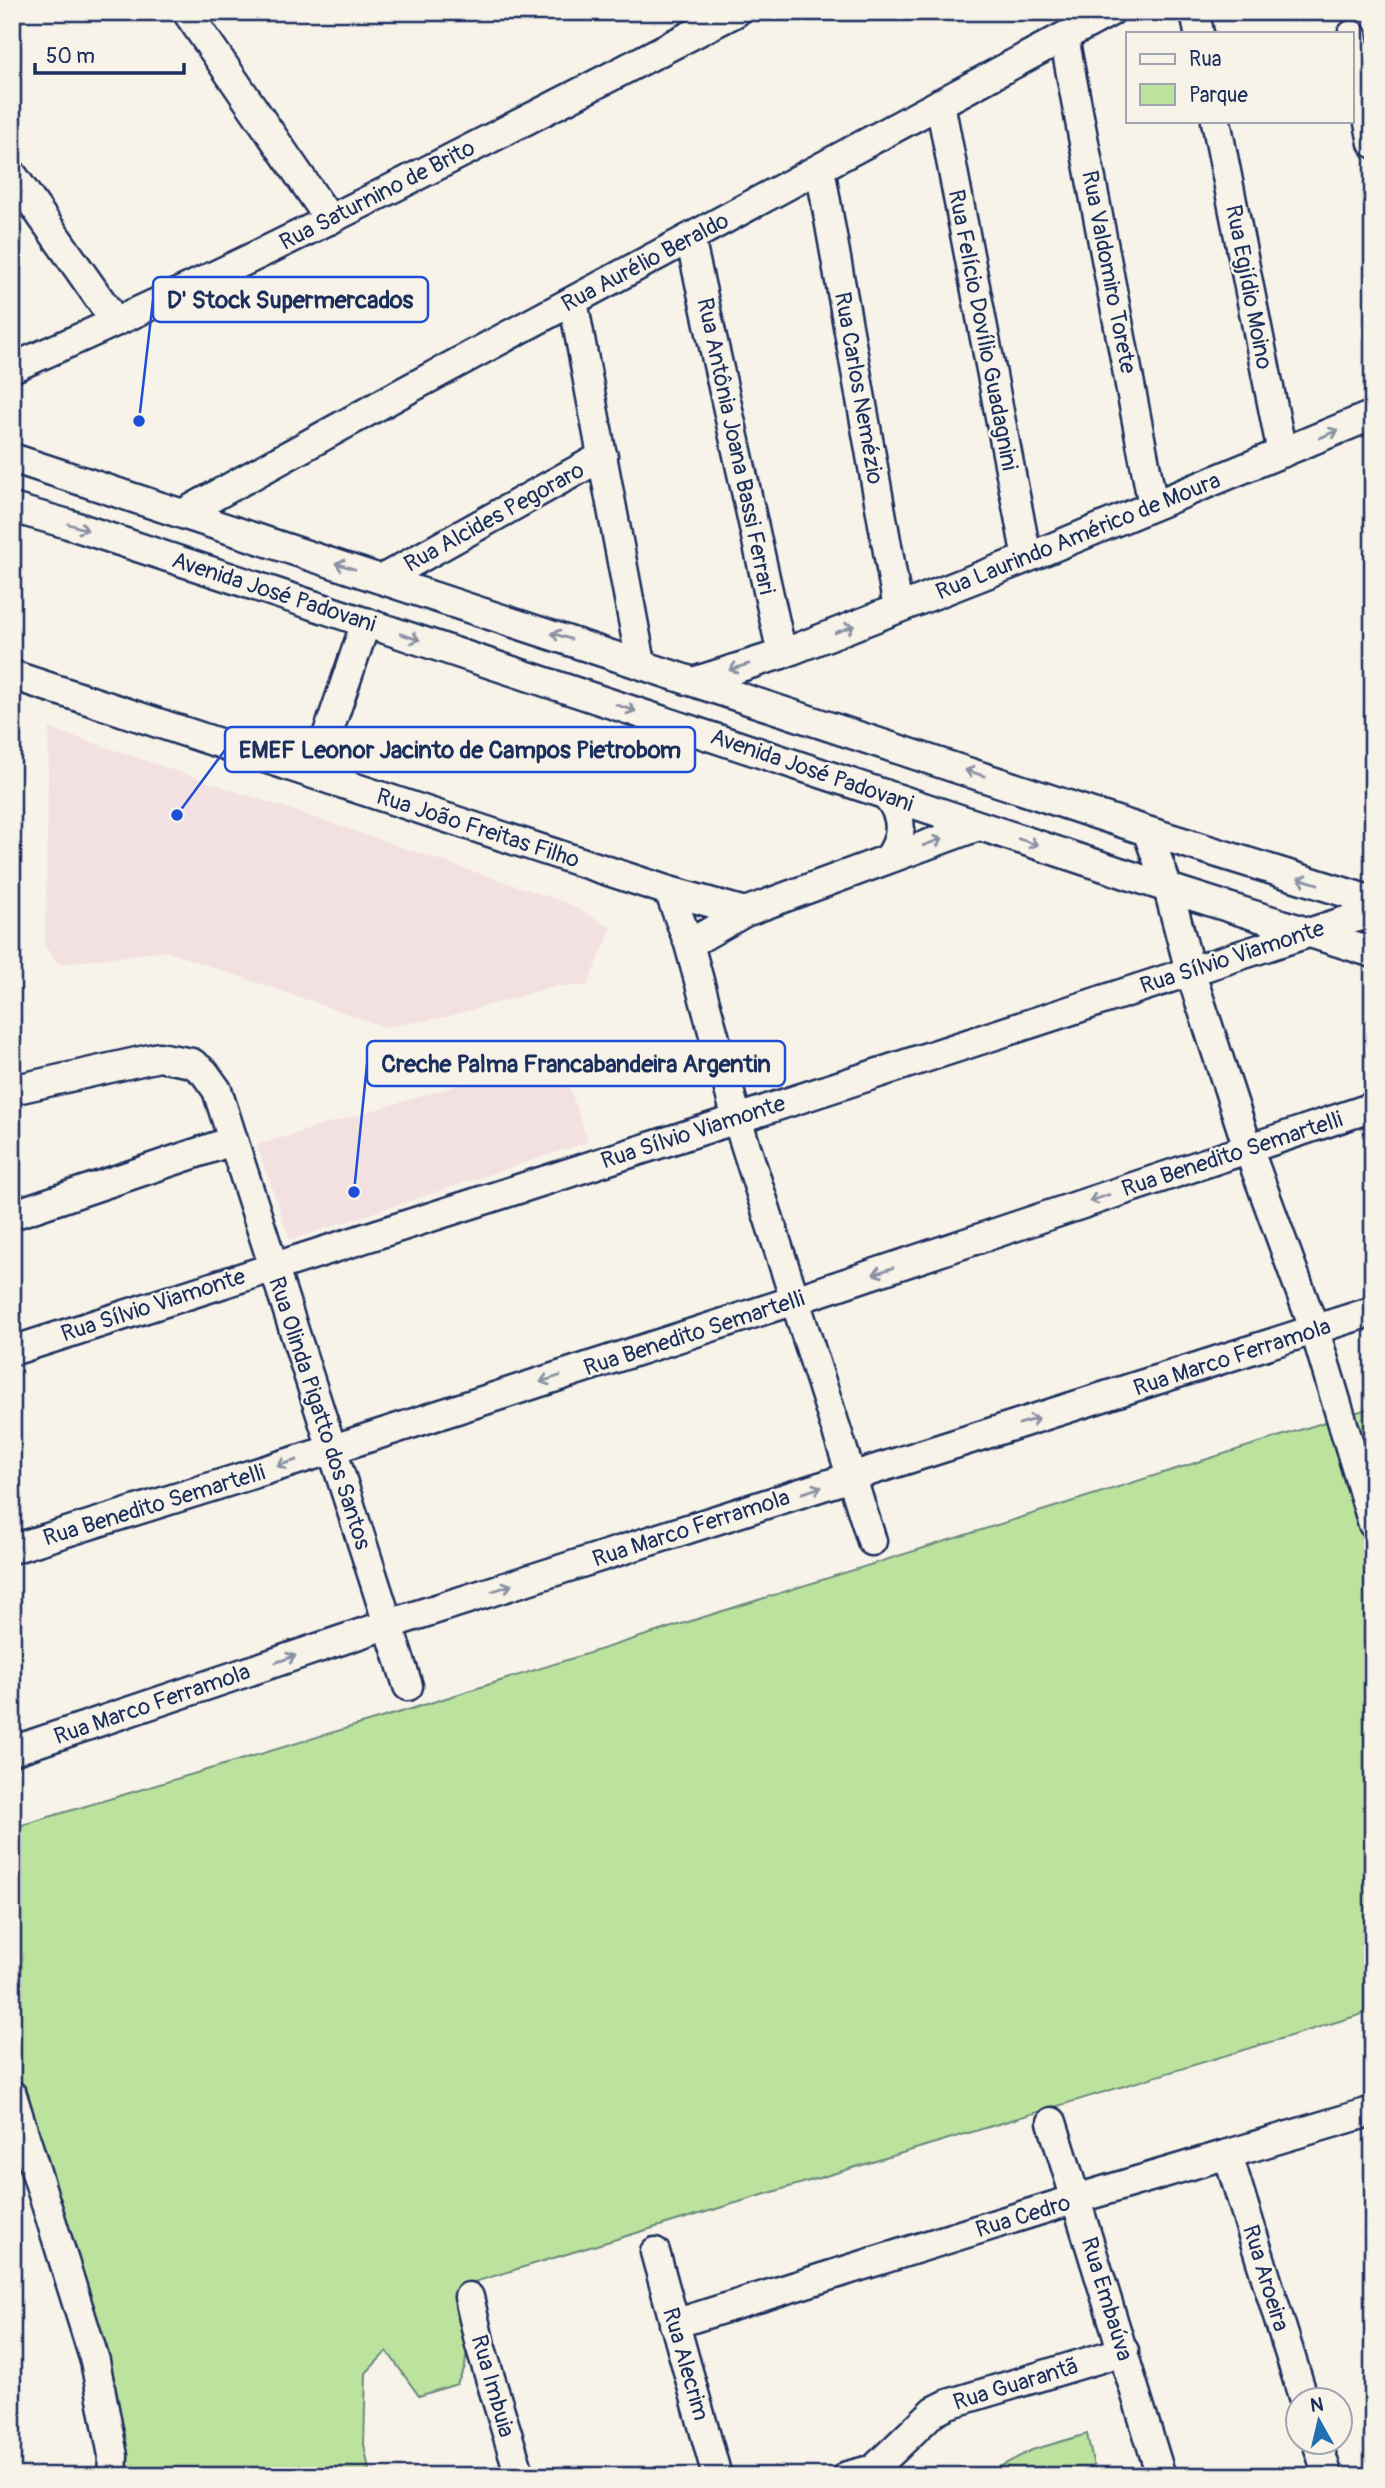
<svg xmlns="http://www.w3.org/2000/svg" width="1385" height="2488" viewBox="0 0 1385 2488" font-family="Pangolin,sans-serif">
<style>
.built{fill:#f3e1e1}
.green{fill:#bce39e;stroke:#6c897e;stroke-width:2}
.lines{fill:none;stroke-linecap:round;stroke-linejoin:round}
.minor-casing{stroke:#1b2f5e;stroke-width:33}
.minor{stroke:#f7f3e8;stroke-width:28}
.oneway{stroke:#8991a3}
.labels{text-anchor:middle;dominant-baseline:central;stroke-width:5;stroke-linejoin:round;paint-order:stroke}
.street-label{font-size:23px;fill:#1b2f5e;stroke:#f7f3e8}
.leader{fill:none;stroke:#1d4ed8;stroke-width:2.5}
.callout-dot{fill:#1d4ed8;stroke:#f7f3e8;stroke-width:2.5}
.callout{fill:#f7f3e8;stroke:#1d4ed8;stroke-width:2.5}
.callout-label{font-size:24px;text-anchor:middle;font-weight:bold;fill:#1b2f5e}
</style>
<rect width="100%" height="100%" fill="#f7f3e8"/>
<filter id="ink" filterUnits="userSpaceOnUse"><feTurbulence type="fractalNoise" baseFrequency=".0143" numOctaves="2"/><feDisplacementMap in="SourceGraphic" scale="14" xChannelSelector="R" yChannelSelector="G"/><feConvolveMatrix kernelMatrix="1 2 1 2 8 2 1 2 1" color-interpolation-filters="sRGB"/></filter>
<g filter="url(#ink)">
<path class="built" d="M49,728l518,175 45,25 -25,58h-31l-110,31 -61,10 -219,-76 -107,13 -14,-17z
M559,1055l29,87 -298,98 -33,-95z"/>
<path class="green" d="M1373,1407v604l-899,271 -9,85 -8,17 -38,12 -32,-45 -21,22 -2,71 6,32h-253l-105,-391v-257l399,-119z
M1087,2434l9,42h-114l50,-26z"/>
<g class="lines">
<g class="minor-casing">
<path id="minor" d="M187,12l143,208
M1195,12l4,21
M1352,35l21,108
M1064,37l89,469
M940,103l87,455
M1216,121l66,332
M820,168l78,440
M12,174l103,147
M690,238l92,416
M573,301l68,362
M12,368c247,-107 485,-233 724,-356
M12,458l1135,373 226,70
M12,508l56,16 1100,364 205,65
M182,514l223,-123 705,-379
M384,578l219,-122
M12,675l657,216 76,21
M696,681l86,-27 245,-96 346,-143
M314,774l52,-152
M885,794c19,20 19,44 3,65
M1147,831l21,57 22,83 58,177 67,183 58,193
M669,891l20,53 48,175 135,422
M689,944l56,-32 233,-86
M12,1090l147,-33 33,6 12,9 13,18 191,596
M12,1215l220,-74
M12,1351l725,-232 636,-207
M12,1549l321,-100 462,-149 578,-193
M12,1751l377,-127 984,-313
M12,2095l83,266 18,95 -1,20
M1052,2122l109,354
M1228,2155l76,245
M655,2252l62,224
M469,2297l11,48 40,131
M674,2324l402,-125 297,-88
M1317,2442l11,34
M847,2476l27,-7 60,-58 14,-7 176,-53"/>
</g>
<use href="#minor" class="minor"/>
</g>
<defs><path id="oneway-shaft" d="M-6 0H5M1.5-3L5.5 0L1.5 3" fill="none" stroke-width="1.6" stroke-linecap="round" stroke-linejoin="round" transform="scale(1.75)"/></defs>
<g class="oneway">
<use href="#oneway-shaft" transform="translate(1329 434) rotate(-23)"/>
<use href="#oneway-shaft" transform="translate(78 527) rotate(18)"/>
<use href="#oneway-shaft" transform="translate(345 566) rotate(-162)"/>
<use href="#oneway-shaft" transform="translate(845 629) rotate(-21)"/>
<use href="#oneway-shaft" transform="translate(561 636) rotate(-162)"/>
<use href="#oneway-shaft" transform="translate(410 637) rotate(18)"/>
<use href="#oneway-shaft" transform="translate(739 667) rotate(163)"/>
<use href="#oneway-shaft" transform="translate(626 708) rotate(18)"/>
<use href="#oneway-shaft" transform="translate(975 773) rotate(-162)"/>
<use href="#oneway-shaft" transform="translate(933 842) rotate(-20)"/>
<use href="#oneway-shaft" transform="translate(1028 842) rotate(18)"/>
<use href="#oneway-shaft" transform="translate(1308 881) rotate(-163)"/>
<use href="#oneway-shaft" transform="translate(1099 1198) rotate(161)"/>
<use href="#oneway-shaft" transform="translate(883 1271) rotate(161)"/>
<use href="#oneway-shaft" transform="translate(550 1379) rotate(162)"/>
<use href="#oneway-shaft" transform="translate(1029 1421) rotate(-17)"/>
<use href="#oneway-shaft" transform="translate(287 1463) rotate(163)"/>
<use href="#oneway-shaft" transform="translate(812 1490) rotate(-18)"/>
<use href="#oneway-shaft" transform="translate(502 1588) rotate(-18)"/>
<use href="#oneway-shaft" transform="translate(286 1659) rotate(-19)"/>
</g>
</g>
<g class="labels">
<g class="street-label">
<text transform="translate(377 195) rotate(-27)">Rua Saturnino de Brito</text>
<text transform="translate(645 262) rotate(-28)">Rua Aurélio Beraldo</text>
<text transform="translate(1109 272) rotate(79)">Rua Valdomiro Torete</text>
<text transform="translate(1249 287) rotate(79)">Rua Egjídio Moino</text>
<text transform="translate(983 330) rotate(79)">Rua Felício Dovílio Guadagnini</text>
<text transform="translate(859 388) rotate(80)">Rua Carlos Nemézio</text>
<text transform="translate(736 446) rotate(78)">Rua Antônia Joana Bassi Ferrari</text>
<text transform="translate(494 517) rotate(-29)">Rua Alcides Pegoraro</text>
<text transform="translate(1078 536) rotate(-22)">Rua Laurindo Américo de Moura</text>
<text transform="translate(274 592) rotate(18)">Avenida José Padovani</text>
<text transform="translate(812 770) rotate(19)">Avenida José Padovani</text>
<text transform="translate(478 828) rotate(18)">Rua João Freitas Filho</text>
<text transform="translate(1232 957) rotate(-18)">Rua Sílvio Viamonte</text>
<text transform="translate(693 1132) rotate(-18)">Rua Sílvio Viamonte</text>
<text transform="translate(1232 1154) rotate(-18)">Rua Benedito Semartelli</text>
<text transform="translate(153 1305) rotate(-18)">Rua Sílvio Viamonte</text>
<text transform="translate(694 1333) rotate(-18)">Rua Benedito Semartelli</text>
<text transform="translate(1232 1357) rotate(-18)">Rua Marco Ferramola</text>
<text transform="translate(320 1413) rotate(72)">Rua Olinda Pigatto dos Santos</text>
<text transform="translate(154 1505) rotate(-17)">Rua Benedito Semartelli</text>
<text transform="translate(691 1528) rotate(-18)">Rua Marco Ferramola</text>
<text transform="translate(152 1704) rotate(-19)">Rua Marco Ferramola</text>
<text transform="translate(1023 2216) rotate(-17)">Rua Cedro</text>
<text transform="translate(1266 2278) rotate(73)">Rua Aroeira</text>
<text transform="translate(1107 2299) rotate(73)">Rua Embaúva</text>
<text transform="translate(686 2364) rotate(74)">Rua Alecrim</text>
<text transform="translate(1016 2384) rotate(-17)">Rua Guarantã</text>
<text transform="translate(493 2386) rotate(74)">Rua Imbuia</text>
</g>
</g>
<path class="leader" d="M139 421L153 300M177 815L225 750M354 1192L367 1064"/>
<g class="callout-dot">
<circle cx="139" cy="421" r="7"/>
<circle cx="177" cy="815" r="7"/>
<circle cx="354" cy="1192" r="7"/>
</g>
<g class="callout">
<rect x="153" y="277" width="275" height="45" rx="7"/>
<rect x="225" y="727" width="470" height="45" rx="7"/>
<rect x="367" y="1041" width="418" height="45" rx="7"/>
</g>
<g class="callout-label">
<text x="290" y="308">D' Stock Supermercados</text>
<text x="460" y="758">EMEF Leonor Jacinto de Campos Pietrobom</text>
<text x="576" y="1072">Creche Palma Francabandeira Argentin</text>
</g>
<rect width="1385" height="2488" fill="none" stroke="#f7f3e8" stroke-width="42"/>
<rect x="21" y="21" width="1343" height="2446" fill="none" stroke="#1b2f5e" stroke-width="2.5" filter="url(#ink)"/>
<rect x="1126" y="32" width="228" height="91" fill="#f7f3e8" stroke="#9fa5b1" stroke-width="2"/>
<rect x="1140" y="54" width="35" height="10" fill="#f7f3e8" stroke="#9fa5b1" stroke-width="2"/>
<text x="1189" y="66" font-size="21" fill="#1b2f5e">Rua</text>
<rect x="1140" y="84" width="35" height="21" fill="#bce39e" stroke="#9fa5b1" stroke-width="2"/>
<text x="1189" y="102" font-size="21" fill="#1b2f5e">Parque</text>
<g transform="translate(1319 2421) rotate(352)"><circle r="33" fill="#f7f3e8" stroke="#9fa5b1" stroke-width="2"/>
<path d="M0-5L12 26L0 18L-12 26Z" fill="#1f6fb2"/>
<text y="-10" font-size="19" font-weight="bold" text-anchor="middle" fill="#1b2f5e">N</text>
</g>
<path d="M35 63v10h149v-10" fill="none" stroke="#1b2f5e" stroke-width="3.5"/>
<text x="46" y="63" font-size="21" fill="#1b2f5e" stroke="#f7f3e8" stroke-width="5" paint-order="stroke">50 m</text>
</svg>
